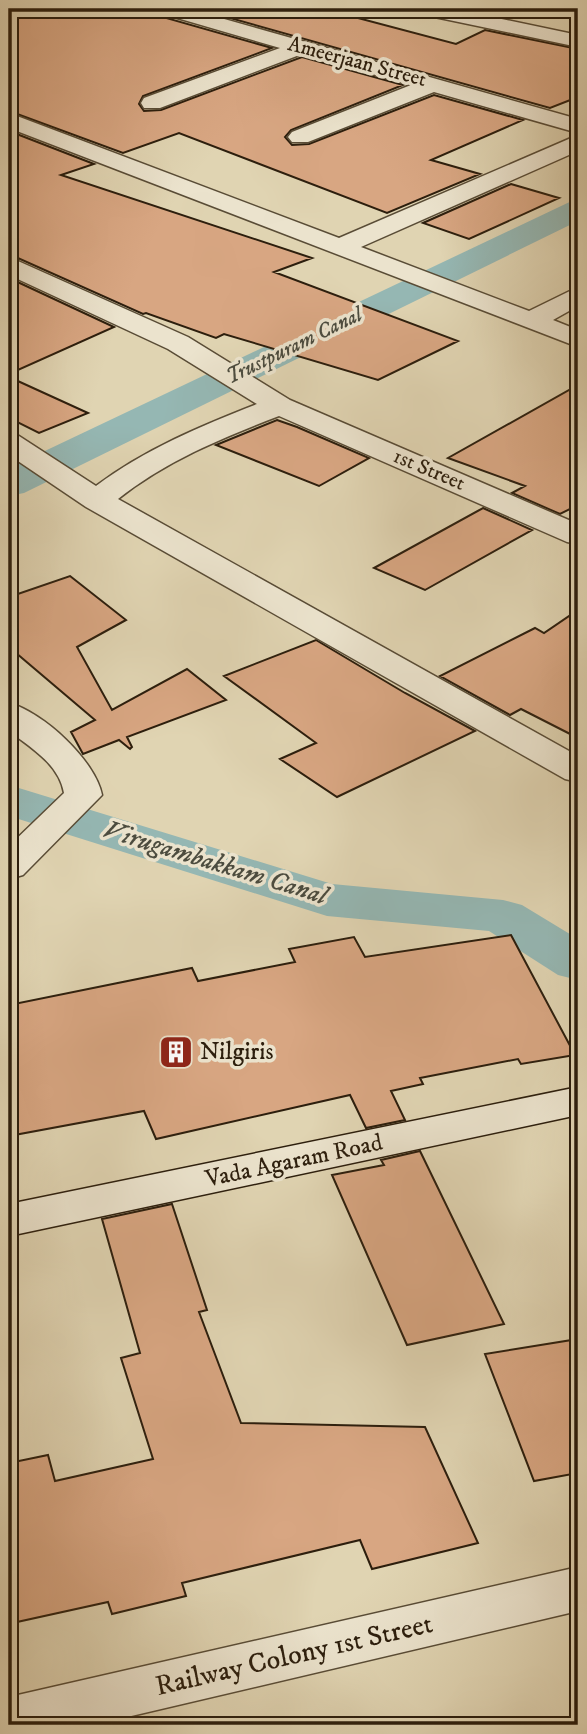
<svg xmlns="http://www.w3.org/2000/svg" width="587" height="1734" viewBox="0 0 587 1734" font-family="'IM FELL DW Pica',serif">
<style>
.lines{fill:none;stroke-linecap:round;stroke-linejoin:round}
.canal{fill:#95b7b3;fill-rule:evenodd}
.building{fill:#d8a682;stroke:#2c1e0d;stroke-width:2}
.street-casing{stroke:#594c36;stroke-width:3}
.secondary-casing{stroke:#2c1e0d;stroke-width:3}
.street{fill:#ebe3cd;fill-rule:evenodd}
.secondary{fill:#ebe3cd;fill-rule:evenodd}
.labels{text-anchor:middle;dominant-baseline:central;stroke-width:7;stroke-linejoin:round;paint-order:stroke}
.far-street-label{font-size:21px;fill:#2c1e0d;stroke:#ebe3cd}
.far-water-label{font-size:21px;font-style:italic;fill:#4c4c3f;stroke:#ebe3cd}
.poi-label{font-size:24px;fill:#2c1e0d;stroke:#ebe3cd;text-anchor:start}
.street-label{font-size:24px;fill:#2c1e0d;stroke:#ebe3cd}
.water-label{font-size:26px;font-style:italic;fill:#4c4c3f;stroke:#ebe3cd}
.near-street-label{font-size:28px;fill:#2c1e0d;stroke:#ebe3cd}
</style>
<rect width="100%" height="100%" fill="#e0d4b2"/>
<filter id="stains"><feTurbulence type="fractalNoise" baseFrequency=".00286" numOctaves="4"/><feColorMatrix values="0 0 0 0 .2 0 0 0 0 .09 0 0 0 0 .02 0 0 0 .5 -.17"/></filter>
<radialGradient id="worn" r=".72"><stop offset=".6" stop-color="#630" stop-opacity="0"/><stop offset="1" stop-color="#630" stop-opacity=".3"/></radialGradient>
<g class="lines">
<path class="canal" d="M578,198v23l-554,272 -15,3v-28z
M9,785l323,99 171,16 19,5 56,34v41l-20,-5 -69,-44 -162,-15 -318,-100z"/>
</g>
<path class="building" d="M9,9h145l5,7 113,32 -129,48 -4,8 5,7 17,-1 141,-53 101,28 -112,45 -6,7 7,8 17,-1 125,-49 89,25 -92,40 49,14 -93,39 -208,-80 -56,20 -114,-42z
M198,9h126l132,35 29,-14 93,19v48l-28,11z
M9,131l85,33 -33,11 251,83 -38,14 184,69 -80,39 -154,-46 -8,4 -70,-25 -3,1 -134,-60z
M511,184l48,14 -90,41 -46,-16z
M9,278l105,49 -105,47z
M9,377l79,36 -49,20 -30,-15z
M578,385v120l-18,9 -48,-21 13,-7 -77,-28z
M277,420l20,7 72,31 -50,28 -103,-41z
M483,508l49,22 -107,60 -51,-22z
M70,576l56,44 -49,27 35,63 75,-41 39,31 -99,37 5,10 -2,2 -11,-9 -36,14 -12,-22 24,-12 -86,-73v-50z
M578,610v128l-57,-29 -11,6 -70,-39 95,-48 9,5z
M316,640l89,53 70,38 -138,66 -57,-38 36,-16 -92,-67z
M511,935l64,120 -54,9 -3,-5 -98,19 3,6 -32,7 14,29 -39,8 -16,-33 -194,44 -12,-28 -135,25v-131l183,-37 6,13 97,-19 -6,-13 65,-12 11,20z
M420,1151l84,173 -97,21 -75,-170 52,-10 -3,-5z
M172,1204l35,106 -8,2 42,111 184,4 53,116 -106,26 -12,-29 -178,43 4,13 -74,18 -4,-12 -91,20 -8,-34v-125l39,-8 7,26 98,-22 -32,-101 19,-5 -38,-134z
M578,1339v134l-44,8 -49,-127z"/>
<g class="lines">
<g class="street-casing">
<path id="street" d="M157,9h32l389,110v14l-144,-41 -126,50h-16l-4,-5 4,-5 119,-47 -109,-31 -142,54h-16l-3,-5 3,-5 136,-50 -120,-35z
M415,9h39l124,26v12l-153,-32z
M9,113l330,125 239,-103v16l-217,96 168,64 49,-24v19l-25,14 25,10v17l-569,-219z
M9,257l179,80 102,63 288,124v20l-11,-2 -288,-126c-57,22 -113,45 -161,83l460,257v26l-13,-3 -479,-272 -77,-52v-22l10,3 77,50c49,-37 105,-60 161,-82l-89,-55 -159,-74z
M9,703c34,9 86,57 93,92l-79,80 -14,4v-33l55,-53c-5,-29 -33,-45 -55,-62z
M578,1567v44l-485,114h-84v-28z"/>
</g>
<g class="secondary-casing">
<path id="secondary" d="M578,1087v28l-569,121v-32z"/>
</g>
<use href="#street" class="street"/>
<use href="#secondary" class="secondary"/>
</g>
<defs>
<g id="building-square" transform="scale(1.75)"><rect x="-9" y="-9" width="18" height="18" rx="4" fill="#8f2418" stroke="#ebe3cd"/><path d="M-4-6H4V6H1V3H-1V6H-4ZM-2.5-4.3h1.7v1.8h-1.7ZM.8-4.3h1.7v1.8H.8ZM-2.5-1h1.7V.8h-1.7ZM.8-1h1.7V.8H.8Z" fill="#fff"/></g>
</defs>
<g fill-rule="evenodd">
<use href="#building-square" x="176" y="1052"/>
</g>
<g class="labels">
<g class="far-street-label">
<text transform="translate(357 62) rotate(15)">Ameerjaan Street</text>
<text transform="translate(429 470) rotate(23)">1st Street</text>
</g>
<g class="far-water-label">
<text transform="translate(294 346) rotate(-26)">Trustpuram Canal</text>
</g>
<g class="poi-label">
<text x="200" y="1052">Nilgiris</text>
</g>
<g class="street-label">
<text transform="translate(294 1161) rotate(-12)">Vada Agaram Road</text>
</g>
<g class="water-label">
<text transform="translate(215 863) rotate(17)">Virugambakkam Canal</text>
</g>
<g class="near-street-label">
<text transform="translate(294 1655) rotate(-13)">Railway Colony 1st Street</text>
</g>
</g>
<rect width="587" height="1734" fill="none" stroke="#e0d4b2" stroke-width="35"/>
<rect x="10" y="10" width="566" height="1713" fill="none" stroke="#2c1e0d" stroke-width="3.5"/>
<rect x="18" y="18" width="552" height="1699" fill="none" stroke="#2c1e0d" stroke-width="2"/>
<rect width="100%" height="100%" filter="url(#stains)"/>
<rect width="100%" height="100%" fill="url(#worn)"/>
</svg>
